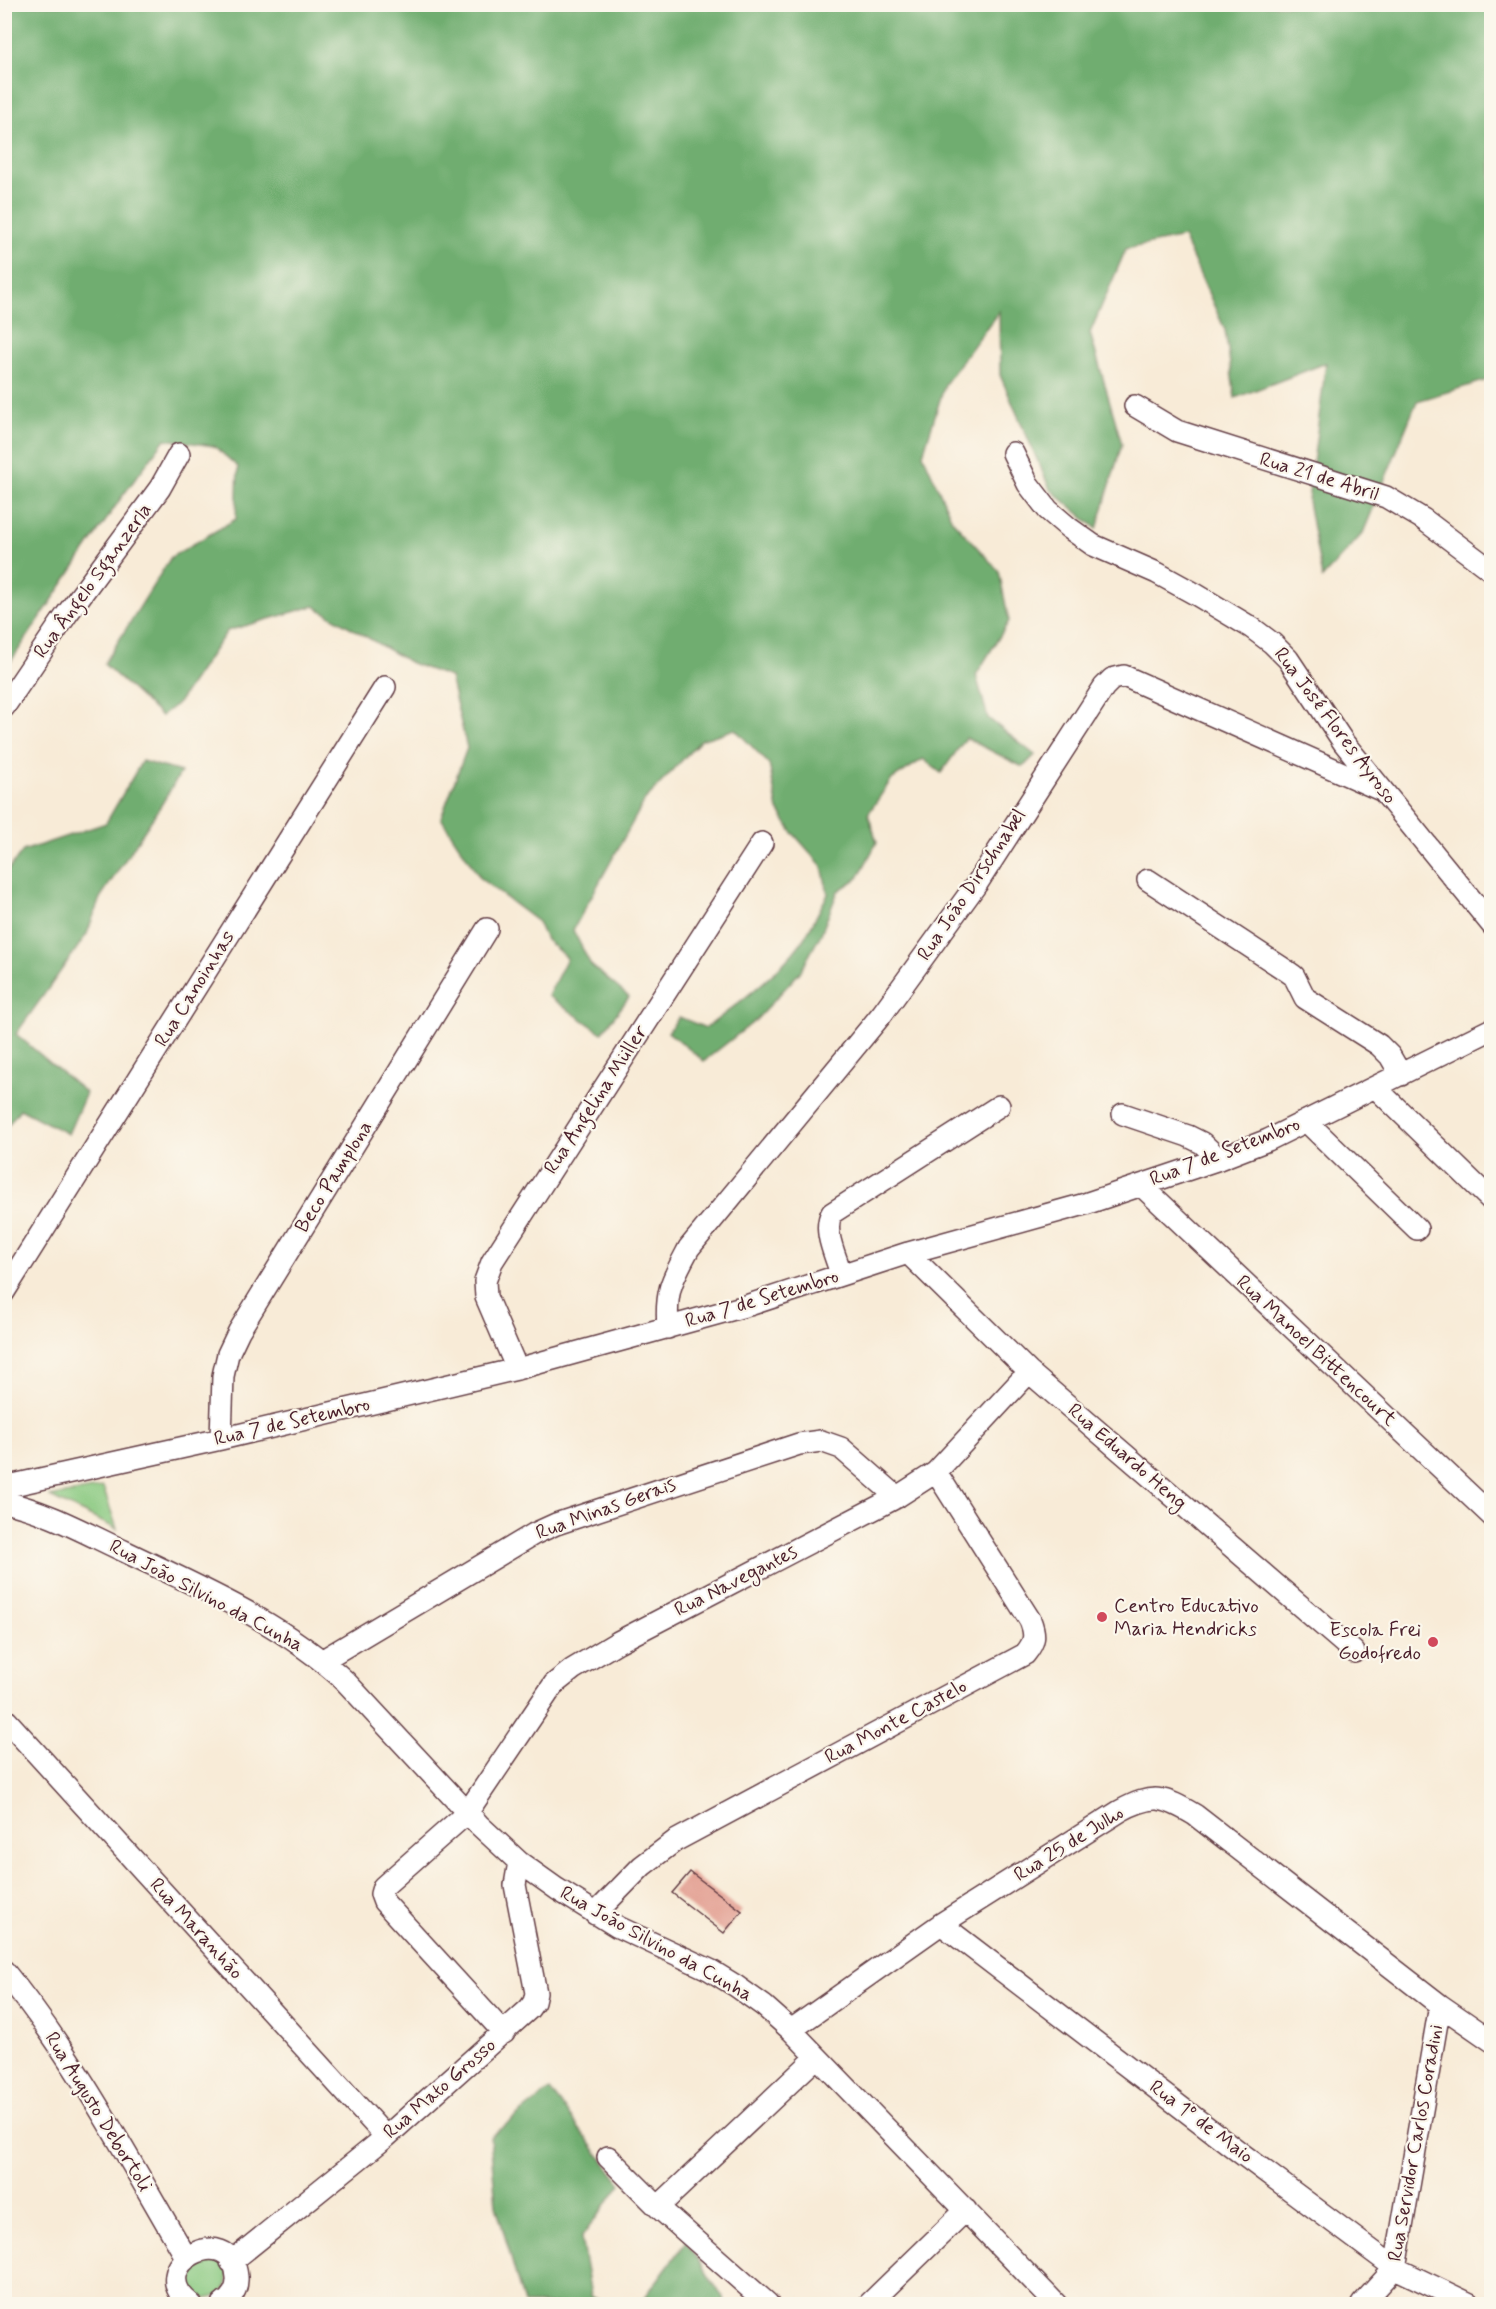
<svg xmlns="http://www.w3.org/2000/svg" width="1496" height="2309" viewBox="0 0 1496 2309" font-family="Mynerve,sans-serif">
<style>
.green{fill:#8ac981;stroke:#6a7456;stroke-width:1.5}
.forest{fill:#6fad6f;stroke:#5c664d;stroke-width:1.5}
.building{fill:#e29c8f}
.lines{fill:none;stroke-linecap:round;stroke-linejoin:round}
.minor-casing{stroke:#643e45;stroke-width:24}
.minor{stroke:#fff;stroke-width:21}
.poi-dot{fill:#d1495b;stroke:#fbf7ec;stroke-width:2}
.labels{text-anchor:middle;dominant-baseline:central;stroke-width:4.5;stroke-linejoin:round;paint-order:stroke}
.street-label{font-size:20px;fill:#4a1f2b;stroke:#fbf7ec}
.poi-label{font-size:20px;fill:#4a1f2b;stroke:#fbf7ec;text-anchor:start}
</style>
<rect width="100%" height="100%" fill="#fbf7ec"/>
<filter id="ink" filterUnits="userSpaceOnUse"><feTurbulence type="fractalNoise" baseFrequency=".0167" numOctaves="2"/><feDisplacementMap in="SourceGraphic" scale="12" xChannelSelector="R" yChannelSelector="G"/><feConvolveMatrix kernelMatrix="1 2 1 2 8 2 1 2 1" color-interpolation-filters="sRGB"/></filter>
<filter id="wash" filterUnits="userSpaceOnUse"><feTurbulence type="fractalNoise" baseFrequency=".008" numOctaves="4" result="noise"/><feDisplacementMap in="SourceGraphic" scale="24" xChannelSelector="R" yChannelSelector="G"/><feGaussianBlur stdDeviation="1.35" result="paint"/><feColorMatrix in="noise" values="0 0 0 0 0 0 0 0 0 0 0 0 0 0 0 0 0 1.4 0 .05"/><feComposite in="paint" operator="in"/></filter>
<g filter="url(#wash)">
<rect width="100%" height="100%" fill="#f8ebd7"/>
<path class="green" d="M103,1487l14,42 -67,-32z
M201,2257l20,4c2,3 6,9 7,12 4,25 -31,36 -41,13 -1,-4 -1,-11 -1,-15z"/>
<path class="forest" d="M5,5h1486v374l-74,22 -54,132 -41,45 -14,-77 18,-138 -91,35 -10,-68 -42,-93 -57,12 -36,84 32,111 -25,85 -47,-40 -50,-114 -1,-64 -54,73 -22,70 29,66 47,51 10,50 -33,54 12,43 47,37 -12,12 -57,-29 -25,35 -18,-14 -32,21 -23,34 9,28 -19,36 -20,13 -17,43 -21,38 -44,48 -52,41 -36,-29 11,-15 27,11c30,-23 72,-54 94,-84 11,-15 19,-34 28,-50l-6,-28 -30,-34 -14,-22 -9,-46 -34,-35 -34,11 -56,60 -72,130 18,35 38,32 -27,36 -54,-37 19,-38 -21,-18 -8,-18 -57,-43 -40,-61 26,-70 -17,-71 -39,-14 -97,-57 -87,25 -49,72 -17,13 -57,-52 67,-107 65,-38 2,-52 -24,-21 -49,-7 -44,59 -116,172z
M142,761l39,11 -21,35 -60,91 -13,36 -71,100 70,59 -18,41 -48,-25 -15,20v-255l18,-23 83,-28z
M550,2090l71,94 -40,54 10,58 14,8h-81l-28,-99 -6,-68z
M686,2241l41,63h-87z"/>
<g id="blocks">
<path class="building" d="M690,1872l52,39 -18,22 -52,-40z"/>
</g>
</g>
<g filter="url(#ink)">
<use href="#blocks" fill-opacity="0" stroke="#643e45" stroke-width="1.5"/>
<g class="lines">
<g class="minor-casing">
<path id="minor" d="M1135,406l42,25 209,66 37,22 69,52
M1013,453l15,31 20,26 21,18 24,17 64,28 40,22 55,33 20,15 16,16 56,84 148,182
M4,707l63,-93 93,-126 19,-34
M1148,880l139,91 7,5 11,22 74,47 11,11 11,19
M1376,1088l116,113
M1123,1114l65,22 14,7 17,16
M1306,1121l111,108
M1141,1185l351,331
M908,1253l121,119 325,280
M841,1274c-5,-18 -19,-44 -9,-61l167,-107
M4,1292l381,-605
M668,1328c-3,-38 4,-48 21,-80l193,-234 96,-132 126,-195 8,-8 12,-3 259,115
M517,1369l-31,-72 -1,-16 7,-19 270,-419
M221,1439l2,-63 5,-22 11,-23 248,-402
M4,1487l217,-48 296,-70 232,-64 159,-52 177,-49 134,-45 49,-19 224,-111
M4,1502c43,9 83,32 122,50 77,37 157,71 219,129l134,144 40,37 38,27 61,38 92,43 26,16 28,20 27,24 265,274
M323,1660l211,-126 22,-10 243,-80 22,-3 20,7 56,49
M7,1721l379,416
M595,1914l47,-48 33,-25 350,-187c10,-12 11,-19 5,-34l-94,-148
M941,1924l301,230 153,114 75,36
M4,1971c72,88 125,189 182,286
M791,2030l150,-106 179,-113c33,-18 43,-15 75,4l245,190 52,36
M504,2033l-120,-131 -3,-8 2,-7 84,-74 87,-129 19,-15 45,-27 279,-145 39,-25 93,-100
M608,2157l50,50
M231,2262l155,-125 143,-128 5,-7 2,-9 -21,-108 4,-23
M191,2304c-51,-38 41,-86 46,-27 1,11 -5,21 -14,27
M768,2304l-110,-97 159,-150
M869,2304l97,-94
M1362,2304l33,-36 45,-263"/>
</g>
<use href="#minor" class="minor"/>
</g>
</g>
<g class="poi-dot">
<circle cx="1102" cy="1617" r="6"/>
<circle cx="1433" cy="1642" r="6"/>
</g>
<g class="labels">
<g class="street-label">
<text transform="translate(1319 477) rotate(17)">Rua 21 de Abril</text>
<text transform="translate(93 581) rotate(-54)">Rua Ângelo Sganzerla</text>
<text transform="translate(1335 726) rotate(53)">Rua José Flores Ayroso</text>
<text transform="translate(972 885) rotate(-56)">Rua João Dirschnabel</text>
<text transform="translate(195 989) rotate(-58)">Rua Canoinhas</text>
<text transform="translate(596 1100) rotate(-57)">Rua Angelina Müller</text>
<text transform="translate(1225 1152) rotate(-21)">Rua 7 de Setembro</text>
<text transform="translate(334 1177) rotate(-58)">Beco Pamplona</text>
<text transform="translate(762 1299) rotate(-17)">Rua 7 de Setembro</text>
<text transform="translate(1316 1351) rotate(43)">Rua Manoel Bittencourt</text>
<text transform="translate(292 1422) rotate(-13)">Rua 7 de Setembro</text>
<text transform="translate(1127 1457) rotate(41)">Rua Eduardo Heng</text>
<text transform="translate(606 1509) rotate(-20)">Rua Minas Gerais</text>
<text transform="translate(736 1581) rotate(-27)">Rua Navegantes</text>
<text transform="translate(206 1596) rotate(28)">Rua João Silvino da Cunha</text>
<text transform="translate(896 1722) rotate(-28)">Rua Monte Castelo</text>
<text transform="translate(1069 1844) rotate(-32)">Rua 25 de Julho</text>
<text transform="translate(196 1929) rotate(48)">Rua Maranhão</text>
<text transform="translate(656 1944) rotate(29)">Rua João Silvino da Cunha</text>
<text transform="translate(440 2089) rotate(-41)">Rua Mato Grosso</text>
<text transform="translate(98 2112) rotate(58)">Rua Augusto Debortoli</text>
<text transform="translate(1201 2122) rotate(37)">Rua 1º de Maio</text>
<text transform="translate(1416 2143) rotate(-80)">Rua Servidor Carlos Coradini</text>
</g>
<g class="poi-label">
<text x="1114" y="1606">Centro Educativo<tspan x="1114" dy="23">Maria Hendricks</tspan></text>
<text x="1421" y="1630" text-anchor="end">Escola Frei<tspan x="1421" dy="23">Godofredo</tspan></text>
</g>
</g>
<rect width="1496" height="2309" fill="none" stroke="#fbf7ec" stroke-width="24"/>
</svg>
